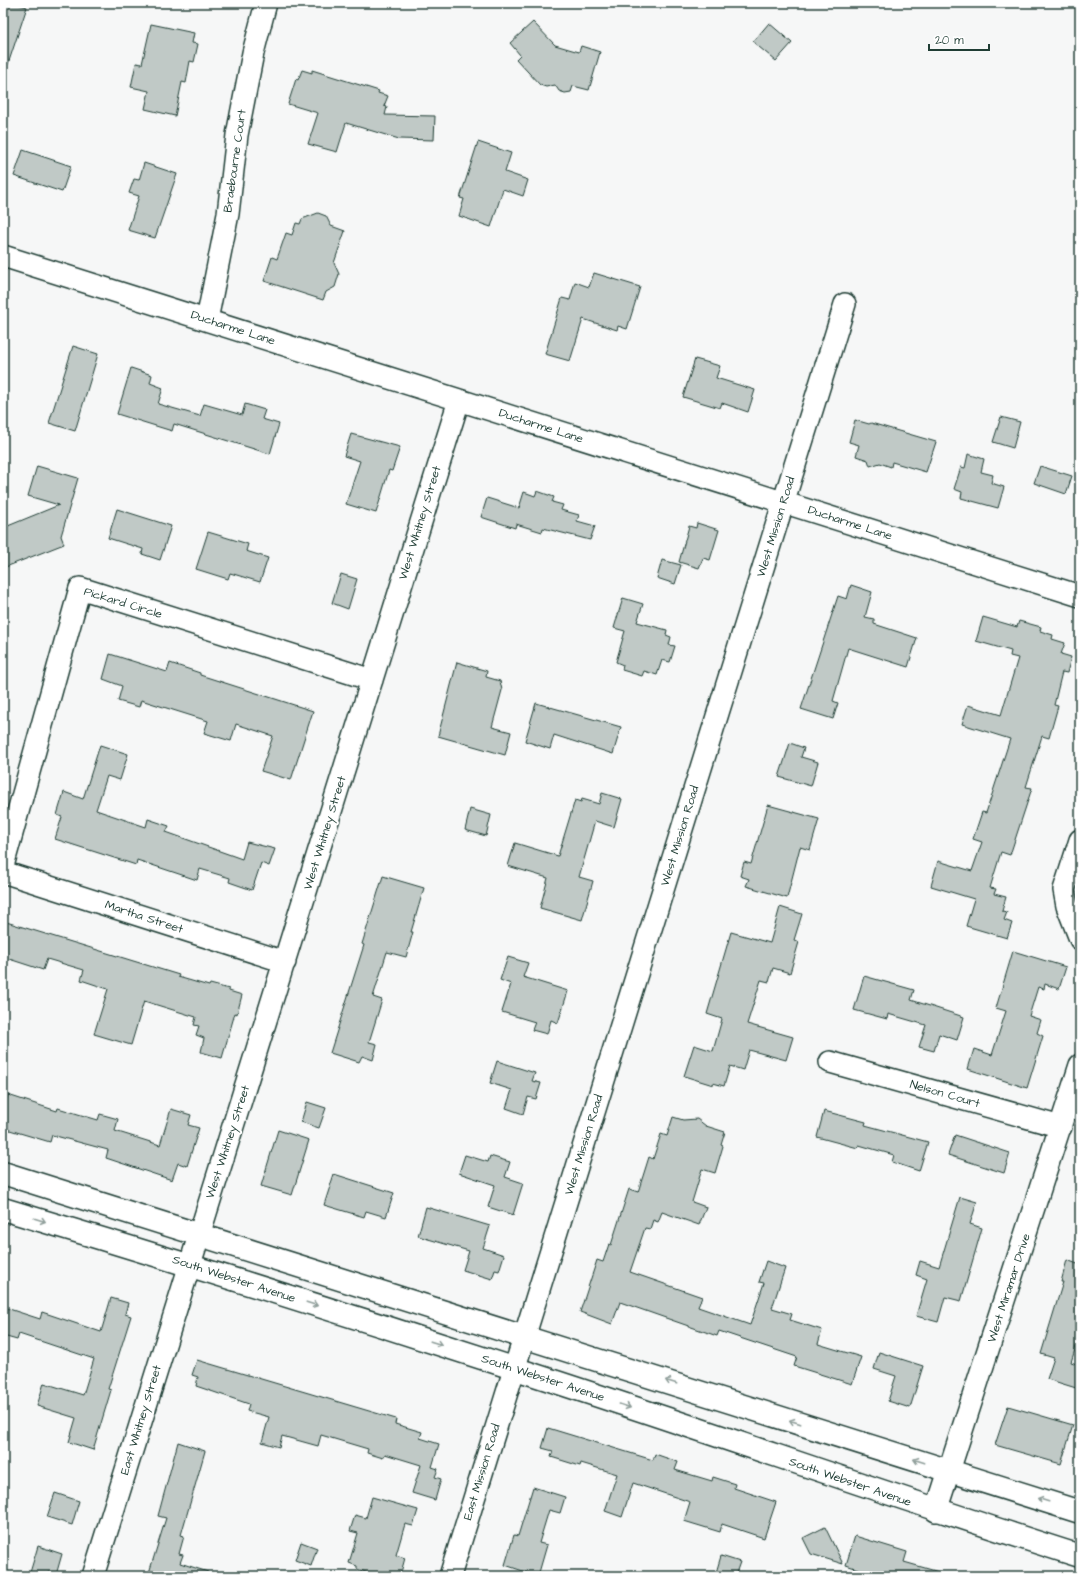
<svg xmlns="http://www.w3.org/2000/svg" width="1083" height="1579" viewBox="0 0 1083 1579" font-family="'Architects Daughter',sans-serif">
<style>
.building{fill:#c0c9c6;stroke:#1f3d34}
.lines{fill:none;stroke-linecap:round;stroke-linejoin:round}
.street-casing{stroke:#1f3d34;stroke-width:24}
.secondary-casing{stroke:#1f3d34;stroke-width:25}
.street{stroke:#fff;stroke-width:21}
.secondary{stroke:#fff;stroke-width:22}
.oneway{stroke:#8f9e9a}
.labels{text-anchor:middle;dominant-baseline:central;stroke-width:4;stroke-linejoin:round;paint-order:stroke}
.street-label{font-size:12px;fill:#1f3d34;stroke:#fff}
</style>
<rect width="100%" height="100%" fill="#f6f7f7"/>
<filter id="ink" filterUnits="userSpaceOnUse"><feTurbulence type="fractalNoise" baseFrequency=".025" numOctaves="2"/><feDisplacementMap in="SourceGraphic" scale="8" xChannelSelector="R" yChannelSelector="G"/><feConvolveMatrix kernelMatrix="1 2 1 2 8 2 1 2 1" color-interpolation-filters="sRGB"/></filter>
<g filter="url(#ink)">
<path class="building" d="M3,3h11l13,4 -21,63 -3,-1z
M533,22l22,23 24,7 2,-6 19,6 -11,38 -16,-4 -2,6 -6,1 -6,-2 -4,-6 -9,2 -6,-2 -24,-26 4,-4 -10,-12z
M769,23l23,20 -16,18 -23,-19z
M151,24l43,9 -2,10 6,1 -4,18 -4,-1 -4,22 -4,-1 -7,34 -30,-7 4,-18 -18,-4 5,-24 6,1z
M302,70l10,3v-3l67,21 -1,2 10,3 -4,10 3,1 -2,8 50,1 -1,24 -35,-1 -53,-16 -9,29 -29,-8 10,-31 -30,-9 8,-25 2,1z
M478,142l33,11 -6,19 23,8 -5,16 -20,-7 -12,38 -32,-11 5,-17 -4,-1z
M23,150l48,16 -9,26 -48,-16z
M144,163l33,11 -22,64 -27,-8 11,-34 -10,-3 5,-14 5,1z
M318,213l8,3 5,10 14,5 -11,32 5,11 -4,13 -9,5 -3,8 -59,-19 8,-24 5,2 9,-26 6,2 4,-12 4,1 2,-5z
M594,273l46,14 -13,42 -9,-3 -1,4 -34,-11 -13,42 -25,-7 17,-56 8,2 5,-18 14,5z
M73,346l25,8 -23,77 -26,-8z
M695,359l25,7 -4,12 39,12 -7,22 -26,-9 -2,5 -37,-11z
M131,368l21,7 -2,8 13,5 -5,16 42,12 4,-12 38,11 3,-11 20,6 -3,9 17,5 -9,30 -96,-30 -2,7 -55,-17z
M1001,417l19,5 -7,26 -20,-6z
M855,420l14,4 2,-1 65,19 -10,30 -34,-10 -1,5 -11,-4 -10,3 -2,-6 -12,-4 3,-11 -10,-3z
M351,434l49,13 -8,24 -3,-1 -13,43 -30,-9 14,-43 -16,-5z
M968,454l16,5 -3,13 12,3 -2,8 13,4 -6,21 -37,-10 1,-6 -8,-3 7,-22 4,1z
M37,466l41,12 -17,58 3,8 -61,24v-40l56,-23 -31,-9z
M1040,466l32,10 -6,18 -32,-11z
M537,491l17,6 -2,5 11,3 -2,5 18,5 -2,6 18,5 -5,14 -47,-12 -1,4 -26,-8 -1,4 -34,-11 6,-19 32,10 5,-16 11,4z
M117,509l54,17 -11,34 -18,-6 1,-5 -35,-11z
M697,523l22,7 -9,30 -7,-2 -4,10 -20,-6 10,-36 7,2z
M208,532l40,12 -2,7 22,7 -8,24 -30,-9 -2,6 -32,-10z
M662,560l19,5 -6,19 -18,-6z
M341,574l16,5 -9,30 -16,-6z
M851,585l21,7 -7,25 9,2v5l43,14 -9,29 -60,-19 -15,53 5,2 -5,16 -32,-10 37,-113 9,3z
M623,598l20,6 -6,18 30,8 -1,5 5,2 -2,8 6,1 -5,16 -8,-2 -5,15 -13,-4 -2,5 -20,-6 1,-5 -7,-3 9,-31 -11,-3z
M983,617l34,10 2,-6 22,6 -1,4 13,4 -1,4 13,4 -4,11 10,3 -4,16 -5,-1 -8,33 4,1 -9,32 -7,-2 -16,51 6,1 -22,67 -9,-3 -11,36 6,1 -2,5 12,3 -4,14 5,1 -3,8 8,3 -5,15 -41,-12 8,-27 -43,-13 7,-25 34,10 10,-29 -9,-3 9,-27 4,1 24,-74 -48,-15 6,-19 33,10 17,-57 -8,-2 1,-5 -35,-10z
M110,654l57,18 3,-9 30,10v2l113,36 -22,69 -30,-9 12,-35 -37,-12 -5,17 -27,-8 4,-12 -67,-21 -2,7 -21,-6 4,-15 -19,-7z
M457,662l30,9 -1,6 14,4 2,9 -10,37 19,5 -6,23 -67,-19z
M536,703l85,24 -8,27 -59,-19 -4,14 -25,-8z
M790,743l14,5 -3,9 17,5 -7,24 -32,-9z
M100,745l28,9 -8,26 -13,-4 -11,34 50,17 2,-8 21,7 -3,6 76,27 5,-17 28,7 -6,17 -8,-3 -9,27 -23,-8 1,-4 -30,-9 -3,11 -60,-20 -1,5 -81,-26 7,-22 -5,-2 7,-23 19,7z
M602,793l20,6 -8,28 -19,-6 -16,56 14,4 -11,39 -42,-12 8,-30 -40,-12 7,-23 43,13 17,-56 6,2 1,-3 17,5z
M768,805l51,14 -9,31 -10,-3 -13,51 -41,-12 3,-7 -9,-3 4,-14 7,2z
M470,809l21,6 -5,21 -21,-6z
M383,876l41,12 -13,44h2l-7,25 -19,-5 -14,45 9,3 -13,42 8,2 -4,16 -11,-4 -3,6 -29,-9 34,-108 -2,-1z
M780,907l22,7 -8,26 5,2 -9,31 -17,-5 -4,14 -8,-2 -14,44 46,13 -7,23 -37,-10 -6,20 -13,-4 -6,20 -11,-3v2l-29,-9 10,-31 19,6 9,-32 -15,-5 24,-82 39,11z
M3,921l176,54 -1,2 31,9 1,-2 19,5v2l13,4 -5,19 -2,-1 -13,45 -21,-6 3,-14 -8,-3 3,-9 -5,-1 2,-8 -52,-16 -13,44 -37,-11 14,-45 -27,-9 3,-10 -37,-11 -4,11 -40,-13z
M1013,951l53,16 -7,22 -14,-5 -1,5 -6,-2 -9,29 12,4 -4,13 6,3 -16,52 -59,-19 6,-20 18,6 14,-44 -10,-3z
M508,957l20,6 -5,14 45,14 -10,32 -7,-3 -4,14 -15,-4 3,-8 -33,-10 9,-28 -11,-4z
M864,976l50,14 -3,10 53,17 -7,23 -18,-6 -5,17 -15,-4 7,-22 -38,-11 -1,5 -33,-9z
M497,1061l38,12 -3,8 9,2 -5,16 -8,-2 -5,17 -17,-6 6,-18 -22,-7z
M8,1095l49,16 1,-3 40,12 2,-6 18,5 -3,12 45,14 11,-36 20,6 -3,10 11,3 -12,38 -9,-3 -6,17 -66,-22 2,-8 -56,-15 -2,7 -47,-14v-17z
M307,1102l19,6 -7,20 -18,-6z
M824,1111l42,11 -1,3 63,17 -9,29 -27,-9 2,-7 -35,-10 -1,3 -41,-11z
M673,1117l10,3 14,-1 9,7 19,6 -4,13 2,1 -8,27 -13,-4 -10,33 14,5 -7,18 -37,-13 -4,10 -5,-2 -3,9 -5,-1 -15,44 72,25 -4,10 52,18 14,-42 -5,-1 7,-21 19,7 -13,40 20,6 -2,6 32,10 -4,14 43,13 -9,27 -58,-18 3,-9 -78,-26 -2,5 -97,-34 -8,22 -32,-12 17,-52 6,2 6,-18 2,1 18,-56 9,3 11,-35 4,2 8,-25 6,2z
M278,1130l31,10 -17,55 -31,-9z
M955,1135l55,18 -6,20 -56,-18z
M465,1155l23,7 2,-6 20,6 -5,15 18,6 -10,32 -25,-8 7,-22 -36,-12z
M334,1174l60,19 -8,24 -20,-6 -2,6 -40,-12z
M960,1197l17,5 -7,22 12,4 -21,73 -16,-4 -7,25 -22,-6 11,-37 -11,-4 4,-14 19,6z
M426,1207l64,19 -7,22 21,7 -5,16 -4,-1 -3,9 -29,-9 6,-19 -51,-15z
M1067,1260l13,5v69l-9,28 9,3v10l-4,13 -29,-9 7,-21 -13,-4 22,-72h-2z
M111,1298l17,5 -3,11 6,2 -23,73 3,1 -18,60 -24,-8 7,-24 -39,-12 7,-23 39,12 11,-36 -75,-25 -2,6 -14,-4v-29l37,12 2,-7 59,20z
M879,1352l44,14 -13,42 -22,-7 8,-25 -22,-7z
M197,1360l199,59 -1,5 27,8 -2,6 19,6 -7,23 6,2 -3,8 6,2 -6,21 -23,-7 9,-28 -36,-11 -2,4 -16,-5 1,-4 -47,-14 -3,11 -36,-10 -3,11 -17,-5 7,-25 -22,-6 2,-7 -53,-18 2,-9 -6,-2z
M1008,1406l65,19 -12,39 -66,-19z
M548,1428l105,32 2,-6 23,8 -3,8 37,11 1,-4 22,7 -1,4 42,14 -12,36 -42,-14 -2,8 -36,-11 6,-19 -57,-19 -11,34 -17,-6 12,-37 -36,-11 -1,3 -29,-9 2,-6 -11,-3z
M178,1442l27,9 -24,84 3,1 -5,18 4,1 -3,8 28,9v4h-60l18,-58 -8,-2z
M533,1487l32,10 -5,16 -11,-3 -10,33 8,2 -9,31 -33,-11 9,-30 4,1z
M55,1493l24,8 -7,24 -25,-8z
M372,1497l46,13 -5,16 -8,-2 -9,31 9,3 -5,18h-23l-20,-7v-3l-8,-3 9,-30 -8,-2 5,-16 11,3z
M825,1527l18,37 -32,-10 -8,-16z
M855,1536l52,16 -3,10 35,10v4h-83l2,-7 -12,-4z
M301,1542l16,6 -6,18 -16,-6z
M38,1546l24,8 -6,21 -8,-3 -1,4h-18z
M721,1556l19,6 -5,14h-20z"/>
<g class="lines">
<g class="street-casing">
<path id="street" d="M3,256l1077,340
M207,320l21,-106 9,-79 16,-82 13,-50
M1080,840l-16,50 3,16 13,33
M3,866l77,-278 292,92
M3,872l282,90
M830,1062l231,65
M936,1511l144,-446
M93,1576l366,-1176
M450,1576l395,-1272"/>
</g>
<g class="secondary-casing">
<path id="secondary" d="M3,1173l1077,339
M3,1209c171,51 341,104 510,159 190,61 377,128 567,188"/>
</g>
<use href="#street" class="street"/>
<use href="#secondary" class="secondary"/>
</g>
<defs><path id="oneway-shaft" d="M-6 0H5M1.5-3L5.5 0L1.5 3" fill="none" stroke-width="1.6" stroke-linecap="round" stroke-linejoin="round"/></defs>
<g class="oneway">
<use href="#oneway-shaft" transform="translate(40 1220) rotate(17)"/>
<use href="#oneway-shaft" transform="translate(312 1304) rotate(18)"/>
<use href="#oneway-shaft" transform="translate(436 1343) rotate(18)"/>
<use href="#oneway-shaft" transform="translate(671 1382) rotate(-162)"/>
<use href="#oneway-shaft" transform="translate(625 1406) rotate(19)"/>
<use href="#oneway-shaft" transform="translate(795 1422) rotate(-162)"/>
<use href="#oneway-shaft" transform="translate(919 1461) rotate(-162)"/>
<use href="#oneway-shaft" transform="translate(1043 1500) rotate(-163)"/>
</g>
</g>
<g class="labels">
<g class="street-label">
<text transform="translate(235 161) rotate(-82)">Braebourne Court</text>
<text transform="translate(233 328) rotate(18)">Ducharme Lane</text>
<text transform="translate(541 426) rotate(18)">Ducharme Lane</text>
<text transform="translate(420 523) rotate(-73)">West Whitney Street</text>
<text transform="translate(850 523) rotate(18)">Ducharme Lane</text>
<text transform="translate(776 527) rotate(-73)">West Mission Road</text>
<text transform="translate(123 603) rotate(17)">Pickard Circle</text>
<text transform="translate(325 833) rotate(-73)">West Whitney Street</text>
<text transform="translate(680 836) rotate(-73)">West Mission Road</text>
<text transform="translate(144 917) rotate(18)">Martha Street</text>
<text transform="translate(945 1094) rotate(16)">Nelson Court</text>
<text transform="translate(228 1142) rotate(-72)">West Whitney Street</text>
<text transform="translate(584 1145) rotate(-73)">West Mission Road</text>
<text transform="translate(234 1279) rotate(18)">South Webster Avenue</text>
<text transform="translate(1009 1288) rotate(-72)">West Miramar Drive</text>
<text transform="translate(543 1378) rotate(18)">South Webster Avenue</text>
<text transform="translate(141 1420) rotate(-73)">East Whitney Street</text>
<text transform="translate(482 1472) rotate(-73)">East Mission Road</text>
<text transform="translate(850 1482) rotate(19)">South Webster Avenue</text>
</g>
</g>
<rect width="1083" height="1579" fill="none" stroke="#fff" stroke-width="16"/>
<rect x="8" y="8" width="1067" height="1563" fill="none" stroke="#1f3d34" stroke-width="1.5" filter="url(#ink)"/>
<path d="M929 44v6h60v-6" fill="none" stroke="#1f3d34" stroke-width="2"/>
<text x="935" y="44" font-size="12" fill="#1f3d34" stroke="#ffffff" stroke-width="3" paint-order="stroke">20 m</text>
</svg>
